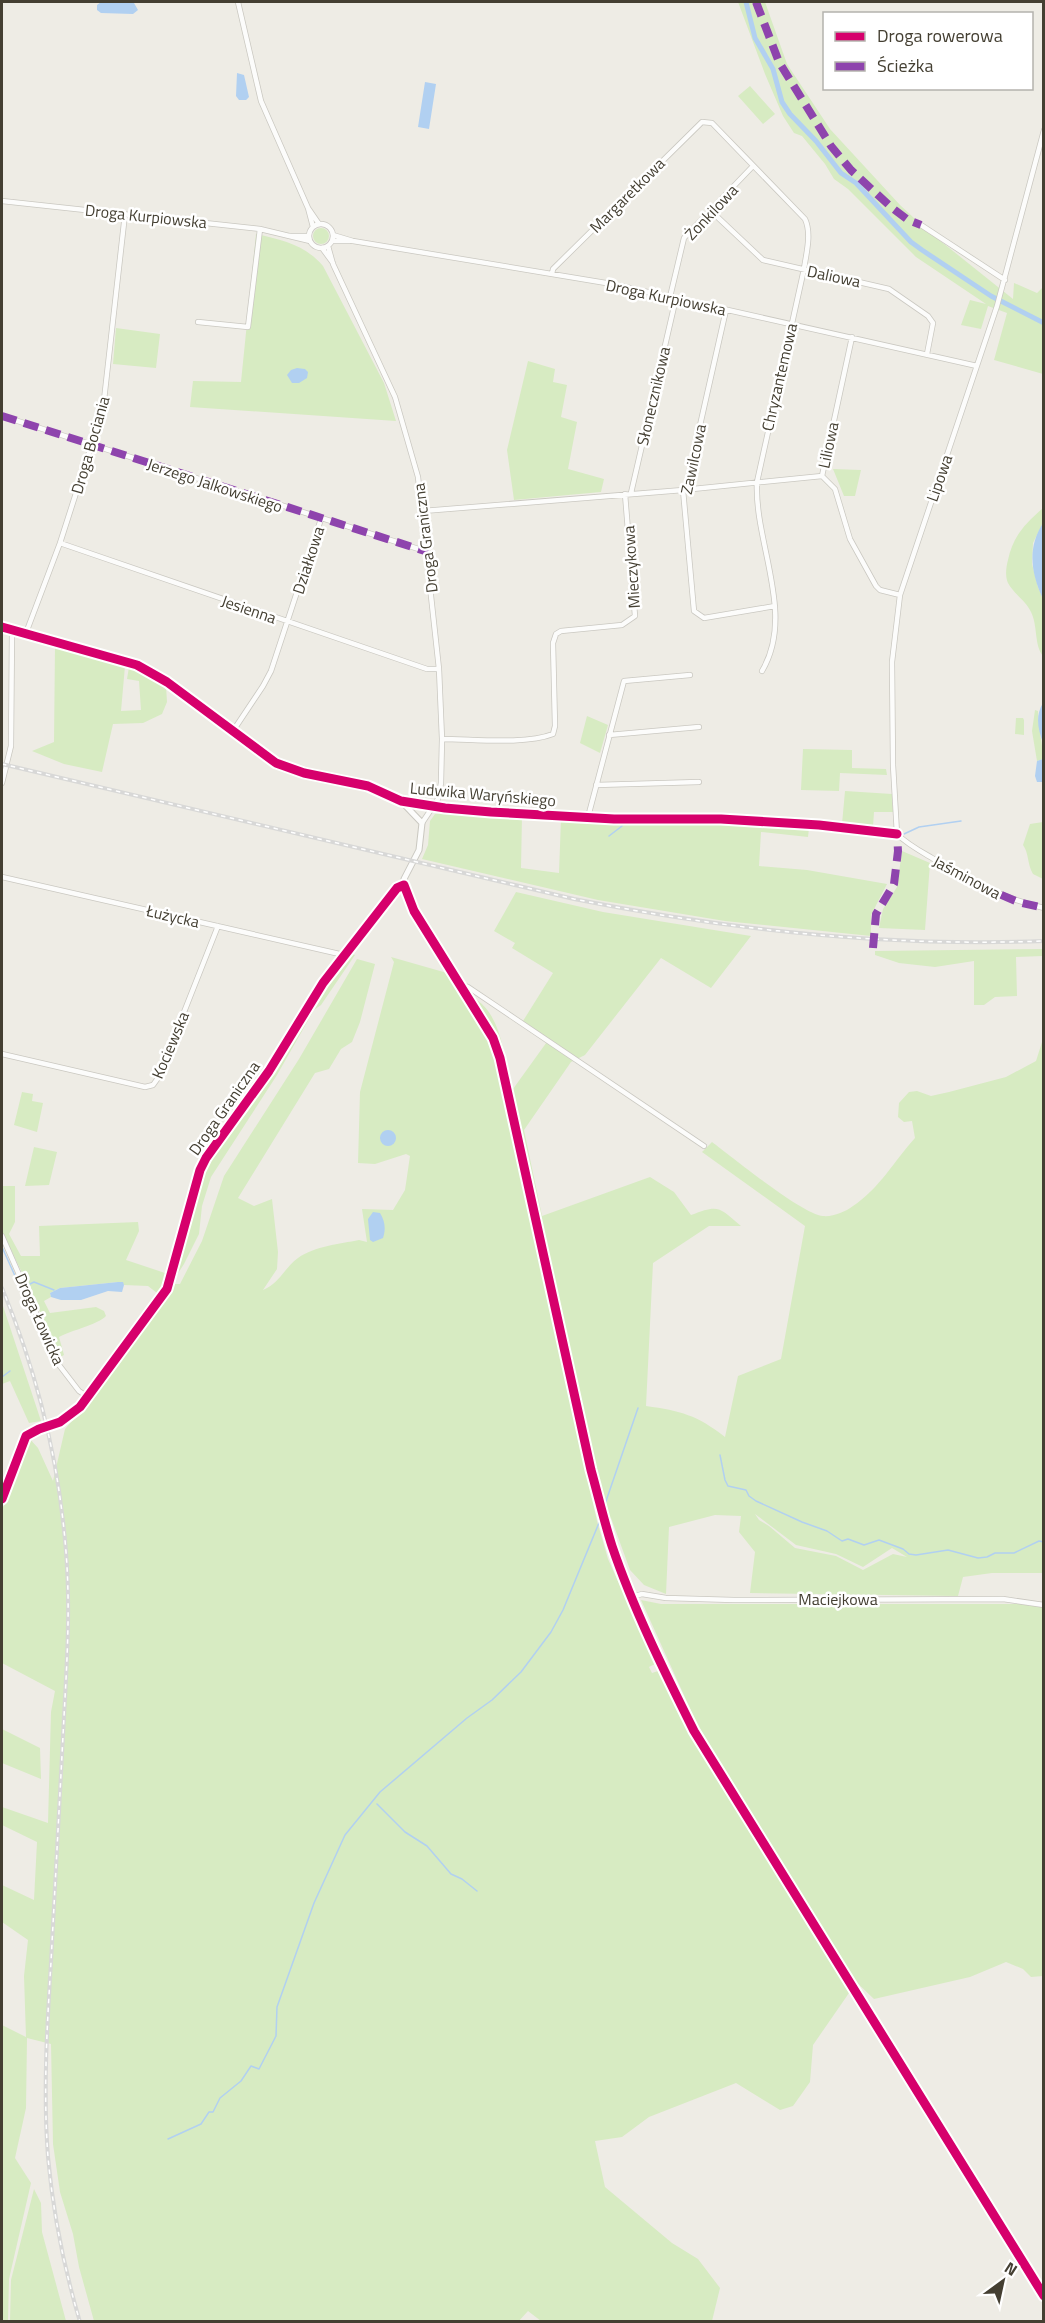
<svg xmlns="http://www.w3.org/2000/svg" width="1045" height="2323" viewBox="0 0 1045 2323" font-family="'Titillium Web',sans-serif">
<style>
.green{fill:#d7ebc2;fill-rule:evenodd}
.water{fill:#b1d0f1}
.lines{fill:none;stroke-linecap:round;stroke-linejoin:round}
.stream{stroke:#b1d0f1;stroke-width:1.5}
.canal{stroke:#b1d0f1;stroke-width:5}
.minor-casing{stroke:#cac8c1;stroke-width:6}
.tertiary-casing{stroke:#cac8c1;stroke-width:7}
.minor{stroke:#fcfcfb;stroke-width:4.5}
.tertiary{stroke:#fcfcfb;stroke-width:5}
.rail-casing{stroke:#d8d8d7;stroke-width:4}
.rail{stroke:#fff;stroke-width:1.5;stroke-dasharray:4.5;stroke-linecap:butt}
.quiet{stroke:#8e44ad;stroke-width:8;stroke-dasharray:15 8;stroke-linecap:butt}
.cycleway-casing{stroke:#fff;stroke-width:13}
.cycleway{stroke:#d6006c;stroke-width:9}
.labels{text-anchor:middle;dominant-baseline:central;stroke-width:5;stroke-linejoin:round;paint-order:stroke}
.street-label{font-size:16px;fill:#443f32;stroke:#fff}
</style>
<rect width="100%" height="100%" fill="#eeece5"/>
<path class="green" d="M738,2h27l22,62 43,65 70,76 28,26 85,68 1,-16 23,10 6,-6v87l-49,-14 13,-47 -19,-7 -7,23 -20,-4 9,-25 16,4 -70,-47 -68,-68 -14,-10 -9,-15 -23,-28 -8,-3 -11,-17 -18,-42z
M750,86l25,28 -12,10 -25,-28z
M313 236a8 8 0 1 1 16 0a8 8 0 1 1-16 0Z
M256,234c27,6 49,11 67,32l61,117 12,38 -206,-14 3,-26 48,1z
M116,328l44,6 -4,34 -43,-4z
M528,361l27,8 -2,13 14,3 -6,32 16,5 -9,47 36,10 -3,13 -87,8 -7,-50z
M833,469l28,1 -6,26h-11z
M1043,508v15l-10,20 -1,21 6,23 5,12v57c-9,-11 -5,-30 -12,-44 -5,-11 -17,-18 -23,-29 -3,-6 -2,-16 0,-23 5,-24 17,-36 35,-52z
M55,646l70,20 -4,45 20,-1 -2,-29 -12,-2 2,-12 20,8 17,11 1,16 -5,12 -19,9 -30,1 -11,48 -38,-8 -32,-13 22,-9z
M1035,710l3,1c0,17 5,32 5,48l-6,2 -5,-30z
M587,716l21,9 -8,28 -20,-10z
M1016,718h7l1,2v15l-9,-1z
M803,749l49,1v18l34,1 1,6 -47,-2 -1,18 -38,-1z
M845,791l47,3 1,18h-19l-1,15 -31,-3z
M440,813l82,3 -1,52 38,5 2,-54 176,4 72,5 -1,9 -47,-5 -2,34 48,4 80,14 -16,31v21l-146,-15 -127,-21 -176,-41 6,-14 2,-24 5,-7z
M1043,822h1l-1,57 -10,-5c-6,-10 -4,-21 -10,-29l7,-21z
M902,851l28,12 -5,67 -46,-2 4,-19 14,-22z
M516,892l87,20 148,24 -40,52 -50,-30 -76,97 -14,7 -47,68 18,86 108,-39 24,15 17,23c28,-11 28,-8 50,11h-32l-56,37 -7,143c35,5 51,9 79,31l13,-61 43,-17 24,-133 -103,-74 10,-10c20,15 90,72 111,74 10,1 22,-4 30,-10 26,-17 42,-46 62,-68l-3,-17 -8,1 -6,-5 1,-14 10,-11 8,-1 14,5 18,-4 57,-15 30,-16 7,-22v534h-51l-29,4 -5,19 -208,-3 5,-41 -16,-20 2,-16 -26,-1 -46,12 -3,67 -22,-9 -14,-15 -19,-52 -1,39 -20,-86 -4,1 11,49 11,38 47,105 -6,3 3,6 6,-2 23,48 168,274 -36,52 -3,37 -17,24 -13,4 -44,-27 -87,34 -27,20 -27,4 10,46 67,56 26,16 22,29 -8,33h-171l-13,-10 -10,11 -424,-1 -15,-54 -6,-33 -13,-42 -7,-48 -2,-100 -24,-6 -1,70 -11,50 16,25 -22,96 -1,42h-6v-296l24,12 -2,-61 4,-36 -26,-18v-37l32,15 3,-58 -35,-17v-18l46,16 3,-111 4,-21 -53,-28v-153l27,-72 9,10 15,33 12,-52 38,-44 39,-55 19,-35 12,-11h7l22,-43 22,-65 75,-117 58,-100 18,5 -15,58 -8,20 -11,7 -12,20 -14,4 -77,125 16,8 18,-7 6,53 -1,17 -14,21c16,-6 22,-23 35,-32 17,-12 42,-14 61,-18l8,2 -5,-33 31,1 12,-20 5,-34 -4,-2 -31,10 -17,-1 2,-71 34,-130 -3,-5 56,16 17,23c4,1 10,1 13,4 26,18 27,62 36,89l36,-50 -26,-18 30,-48 -41,-25 3,-5 -21,-12zM755,1514l41,31 40,9 27,13 29,-19 15,9 -14,-3 -30,16 -27,-14 -41,-8 -26,-22 -10,-6z
M1043,949v7l-27,1 1,39 -22,1 -11,8h-10v-44l-39,6 -36,-4 -24,-8v-4z
M350,953l5,2 -34,50 -7,5 -37,65 -66,102 -9,29 -3,28 -15,30 -11,17 30,-109 69,-101 54,-88z
M22,1092l11,2 -1,7 11,2 -6,29 -23,-7z
M34,1147l23,5 -8,33 -24,1z
M2,1186h13v36l-6,12 12,22h19l-1,-30 99,-4 1,9 -13,29 42,14 -4,12 -7,7 -9,-7 -24,-1 -2,-3h-4l-58,6 -10,5 1,4 -7,4 6,12 46,-6 8,4 2,5c-9,9 -34,14 -47,21l5,18 -6,3 -21,-54 -35,-73z
M2,1303l39,118 -12,2 -19,-42 -8,3z
M641,1600l20,4h361l21,3v369l-12,1 -8,-8 -17,-7 -36,15 -96,22 -21,-20 -141,-229 -15,-26z
M2,1729l38,19 1,31 -39,-16z
M34,2189l7,14 1,29 24,89h-56l1,-41z"/>
<path class="water" d="M101,2l33,1 4,7 -5,4 -32,-1 -4,-3v-5z
M237,73l7,2 5,22 -3,3h-7l-3,-4z
M425,82l11,2 -7,45 -11,-2z
M297,368l8,1 3,3 -1,6 -8,5h-7l-5,-8 4,-5z
M1043,523v76c-12,-26 -16,-51 0,-76z
M1043,703v40c-5,-14 -8,-27 0,-40z
M1043,759v23h-6l-2,-6 2,-15z
M380 1138a8 8 0 1 1 16 0a8 8 0 1 1-16 0Z
M373,1212l7,1c5,8 6,16 3,25l-10,4 -3,-2 -2,-21z
M118,1282h5l1,3 -2,7 -14,-1 -27,9h-20l-10,-3 -1,-4 10,-5z"/>
<g class="lines">
<path class="stream" d="M611,824h140
M763,825l51,5
M824,831l68,6
M904,834l15,-7 42,-6
M609,836l13,-10
M2,1247l18,40h3
M30,1284l4,-2 20,8
M2,1377l8,-6
M720,1455l5,25 3,6 18,4 3,6 7,5 46,21 25,9 15,10 6,-2 16,6 15,-5 24,9 6,5 7,1 32,-5 30,8 9,-1 8,-4h19l25,-12 5,1
M605,1504l33,-96
M377,1804l28,28 22,14 24,28 11,5 15,12
M168,2139l33,-15 8,-12h4l7,-14 21,-17 10,-15 8,3 17,-33 1,-29 37,-104 31,-68 35,-43 87,-74 25,-18 29,-28 30,-40 12,-22 38,-92"/>
<path class="canal" d="M746,2l9,36 18,31 9,33 8,12 26,27 25,32 15,10 55,59 11,8 69,46 53,27"/>
<g class="minor-casing">
<path id="minor" d="M238,2l23,99 47,107 5,19
M2,201l258,28 50,12
M308,208l11,16
M711,211l52,49 126,29 39,27 5,7 -6,31
M309 236a12 12 0 1 1 24 0a12 12 0 1 1-24 0Z
M921,225l84,55
M333,235l20,6 259,43 365,82
M290,236h19
M332,241h18
M328,246l5,18 62,133 23,80 21,192 3,70 -1,44 -3,16 -16,24
M322,248l11,15
M552,274l1,-5 149,-147 10,1 93,96c7,15 1,35 -1,50l-47,213c-3,61 39,132 5,189
M670,297l14,-59 69,-72
M726,310l-39,173 -4,7 11,121 10,7 71,-12
M198,322l50,5 12,-98
M2,416l426,136
M822,476l13,13 15,50 26,47 4,4 20,5
M822,476l30,-139
M631,493l45,-195
M423,511l260,-21 139,-14
M60,543l367,126h12
M26,633l34,-90 43,-134 22,-195
M233,731l30,-45 8,-15 50,-152
M609,735l90,-8
M442,739c31,0 83,6 111,-5l2,-8 -2,-83 3,-9 5,-3 61,-6 13,-9 -10,-122
M2,783l9,-37 1,-116
M596,785l103,-3
M401,801c105,18 212,16 319,18 59,1 118,8 177,15
M588,817l36,-136 66,-6
M897,834l-4,-69 -1,-103 8,-67 97,-289 47,-176
M897,834c10,10 23,17 35,24 35,23 70,40 112,50
M2,877l342,78
M460,985l8,2 236,159
M2,1054l143,33 8,-2 5,-7 60,-152
M2,1236l57,129 20,26 9,6
M632,1597l10,-3 24,4 68,2 269,-1 41,6"/>
</g>
<g class="tertiary-casing">
<path id="tertiary" d="M2,627l135,38 30,17 109,81 28,10 77,18 20,10 21,22 -3,27 -15,29 1,12 9,20 79,127 7,20 91,412 21,76 20,51 62,134 350,565
M2,1499l24,-63 13,-7 21,-7 20,-15 87,-118 33,-119 6,-12 63,-87 54,-88 74,-95 7,-3"/>
</g>
<use href="#minor" class="minor"/>
<use href="#tertiary" class="tertiary"/>
<g class="rail-casing">
<path id="rail" d="M2,764l572,135c155,31 311,48 470,42
M2,1288c35,84 57,173 64,264 5,62 0,123 -3,184 -4,76 -8,151 -12,226 -4,65 -8,130 -3,195 5,56 16,111 32,165"/>
</g>
<use href="#rail" class="rail"/>
<path class="quiet" d="M756,2l23,60 52,84 20,24 40,37 17,13 13,5
M2,416l426,136
M980,886l38,16 26,6
M873,948l3,-34 18,-30 4,-33 -1,-17"/>
<g class="cycleway-casing">
<path id="cycleway" d="M2,627l135,38 30,17 109,81 28,10 64,13 33,15 44,7 46,4 123,7h107l98,6 78,9
M2,1499l24,-63 13,-7 21,-7 20,-15 87,-118 33,-119 6,-12 63,-87 54,-88 74,-95 7,-3 10,26 79,127 7,20 91,412c7,25 13,51 21,76 21,62 53,127 82,185l350,565"/>
</g>
<use href="#cycleway" class="cycleway"/>
</g>
<g class="labels">
<g class="street-label">
<text transform="translate(627 195) rotate(-45)">Margaretkowa</text>
<text transform="translate(711 212) rotate(-47)">Żonkilowa</text>
<text transform="translate(146 216) rotate(6)">Droga Kurpiowska</text>
<text transform="translate(834 276) rotate(12)">Daliowa</text>
<text transform="translate(666 297) rotate(12)">Droga Kurpiowska</text>
<text transform="translate(779 377) rotate(-77)">Chryzantemowa</text>
<text transform="translate(653 396) rotate(-77)">Słonecznikowa</text>
<text transform="translate(90 445) rotate(-74)">Droga Bociania</text>
<text transform="translate(828 445) rotate(-78)">Liliowa</text>
<text transform="translate(693 459) rotate(-78)">Zawilcowa</text>
<text transform="translate(939 478) rotate(-71)">Lipowa</text>
<text transform="translate(215 485) rotate(18)">Jerzego Jalkowskiego</text>
<text transform="translate(425 538) rotate(-97)">Droga Graniczna</text>
<text transform="translate(308 560) rotate(-72)">Działkowa</text>
<text transform="translate(631 567) rotate(-94)">Mieczykowa</text>
<text transform="translate(249 609) rotate(19)">Jesienna</text>
<text transform="translate(483 794) rotate(5)">Ludwika Waryńskiego</text>
<text transform="translate(967 877) rotate(28)">Jaśminowa</text>
<text transform="translate(173 916) rotate(13)">Łużycka</text>
<text transform="translate(170 1045) rotate(-67)">Kociewska</text>
<text transform="translate(224 1108) rotate(-55)">Droga Graniczna</text>
<text transform="translate(40 1319) rotate(66)">Droga Łowicka</text>
<text x="838" y="1599">Maciejkowa</text>
</g>
</g>
<rect width="1045" height="2323" fill="none" stroke="#443f32" stroke-width="6"/>
<rect x="823" y="12" width="210" height="78" fill="#ffffff" stroke="#b4b2ad" stroke-width="1.5"/>
<rect x="835" y="32" width="30" height="9" fill="#d6006c" stroke="#b4b2ad" stroke-width="1.5"/>
<text x="877" y="42" font-size="18" fill="#443f32">Droga rowerowa</text>
<rect x="835" y="62" width="30" height="9" fill="#8e44ad" stroke="#b4b2ad" stroke-width="1.5"/>
<text x="877" y="72" font-size="18" fill="#443f32">Ścieżka</text>
<g transform="translate(1003 2281) rotate(33)" stroke="#ffffff" stroke-width="4.5" paint-order="stroke">
<path d="M0-4.5L10 22L0 15L-10 22Z" fill="#443f32"/>
<text y="-9" font-size="16" font-weight="bold" text-anchor="middle" fill="#443f32">N</text>
</g>
</svg>
